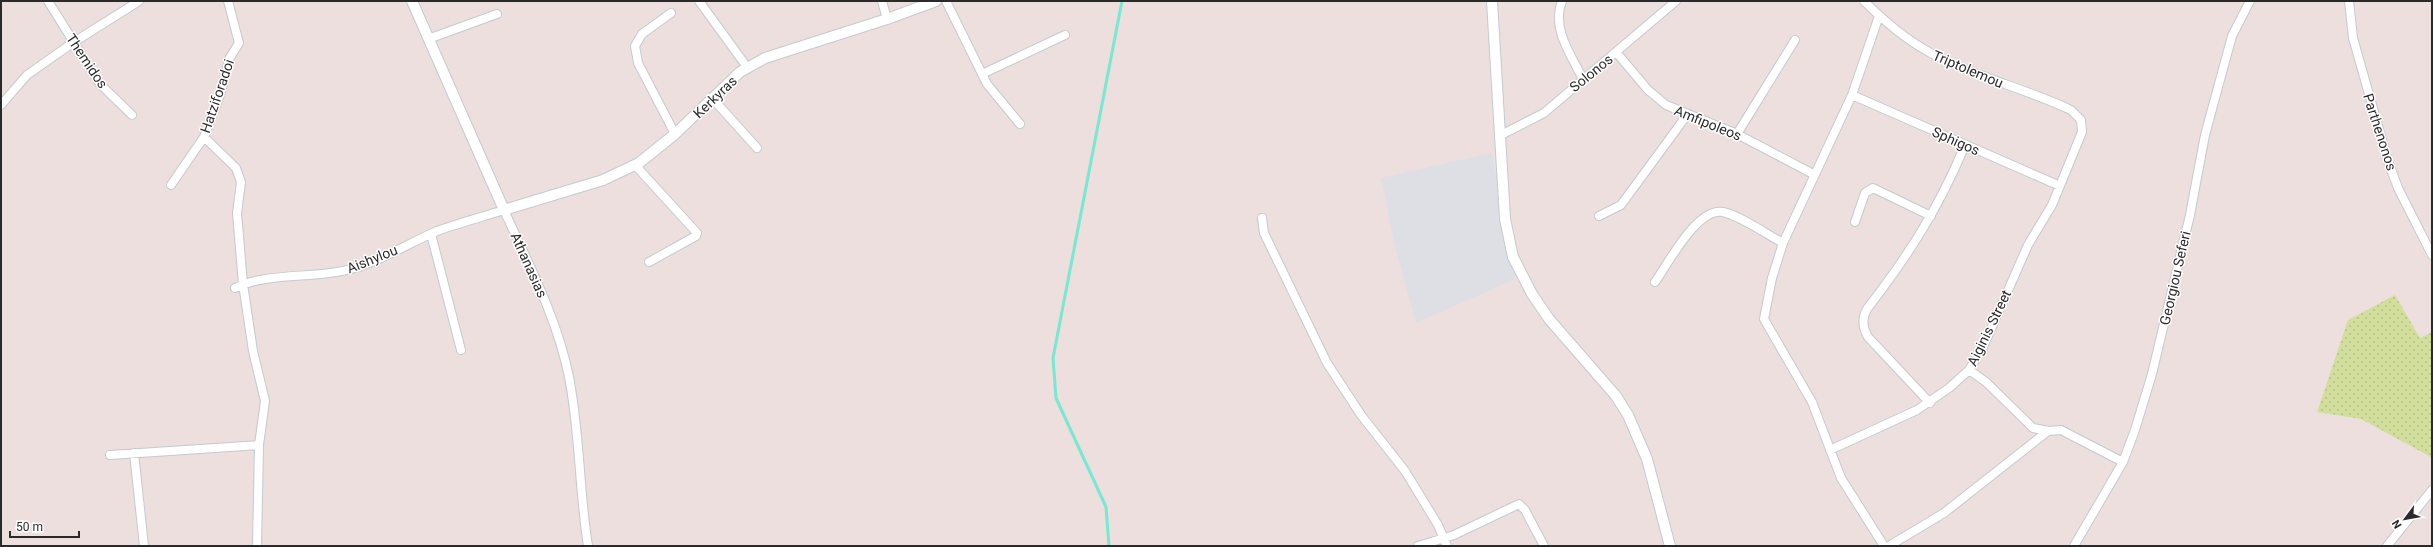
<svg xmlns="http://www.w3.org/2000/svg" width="2433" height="547" viewBox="0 0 2433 547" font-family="Roboto,sans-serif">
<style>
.industrial{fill:#dddfe5}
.grass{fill:url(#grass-dots)}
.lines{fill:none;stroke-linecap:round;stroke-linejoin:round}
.stream{stroke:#76e8d3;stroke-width:3}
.minor-casing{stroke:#c2cbd0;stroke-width:10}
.tertiary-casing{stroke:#c2cbd0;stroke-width:12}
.minor{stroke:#fff;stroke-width:8}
.tertiary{stroke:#fff;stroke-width:10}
.labels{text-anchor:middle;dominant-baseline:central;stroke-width:3;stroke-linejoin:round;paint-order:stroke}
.street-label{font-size:14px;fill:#2a2a2a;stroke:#fff}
</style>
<defs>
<pattern id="grass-dots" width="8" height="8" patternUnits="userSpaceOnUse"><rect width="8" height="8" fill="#d2df9c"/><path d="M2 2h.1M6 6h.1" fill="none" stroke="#b4c087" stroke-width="1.8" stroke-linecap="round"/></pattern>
</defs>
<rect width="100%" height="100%" fill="#ecdfdd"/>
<path class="industrial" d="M1492,153l23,126 -99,44 -22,-80 -13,-65z"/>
<path class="grass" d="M2395,295l25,43 12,-6v127l-3,-3 -68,-37 -44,-7 31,-92z"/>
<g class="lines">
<path class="stream" d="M1109,546l-3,-39 -50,-109 -3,-40 69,-357"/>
<g class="minor-casing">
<path id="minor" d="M48,1l52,83 32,31
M699,1l48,66
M882,1l5,18
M946,1l41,83 33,40
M1562,1c-11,27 9,54 21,78
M2349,1l4,37 35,123 10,27 34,67
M671,13l-29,21 -7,12 3,17 37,71
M1879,16l-27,79 -69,148 -11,35 -8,41 48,83 29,76 43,68
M428,39l69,-25
M1616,52l32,38 18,15 71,29 78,41
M982,74l83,-39
M1852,95l208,91
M713,99l44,49
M1,105l26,-30 47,-33 65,-41
M1737,134l58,-94
M1499,136l45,-23 132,-112
M204,137l32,31 5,14 -4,31 6,71 10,67 12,50 -6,44 -2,101
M635,165l62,68 -1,3 -47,26
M171,185l33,-48 17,-45 8,-33 10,-16 -11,-42
M1599,216l22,-11 66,-90
M1262,218l2,15 63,130 34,52 44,56 33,54 9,21
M1855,222l10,-29 8,-5 58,28
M431,234l30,116
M1655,282c13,-18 42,-75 68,-70 18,4 43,22 60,31
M235,288c31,-16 81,-9 116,-19 30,-8 58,-26 86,-38 22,-8 45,-14 67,-21 25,55 53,108 65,167 11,56 10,113 19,169
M1969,370l17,12 47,46 15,3 13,-1 62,32
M1930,403l-62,-66c-5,-9 -7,-18 -1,-28 41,-53 72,-101 98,-164
M1830,450l87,-40 32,-22 20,-18 14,-23 45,-102 24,-40 30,-73 -1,-12 -10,-10c-46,-22 -97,-33 -142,-58 -24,-13 -46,-32 -65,-51
M134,453l10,93
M110,455l149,-10
M1418,546l36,-11 65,-31 6,6 19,36
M1889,546l55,-33 104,-82
M2074,546l49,-84 12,-32 17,-56 38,-159 15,-80 27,-99 18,-35
M2387,546l45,-56"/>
</g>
<g class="tertiary-casing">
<path id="tertiary" d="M412,1l92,209 99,-30 36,-17 36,-29 65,-62 25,-14 122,-39 49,-18
M1492,1l13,218 8,38 19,37 17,25 67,77 12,19 19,44 23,87"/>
</g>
<use href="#minor" class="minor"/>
<use href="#tertiary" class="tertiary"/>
</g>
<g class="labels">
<g class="street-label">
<text transform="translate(87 61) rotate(56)">Themidos</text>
<text transform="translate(1968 69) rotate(23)">Triptolemou</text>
<text transform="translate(1591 73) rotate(-39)">Solonos</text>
<text transform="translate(217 96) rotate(-71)">Hatziforadoi</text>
<text transform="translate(715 97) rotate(-44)">Kerkyras</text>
<text transform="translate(1708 123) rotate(22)">Amfipoleos</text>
<text transform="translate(2380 132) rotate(72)">Parthenonos</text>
<text transform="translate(1956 141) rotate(24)">Sphigos</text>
<text transform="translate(372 259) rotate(-22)">Aishylou</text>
<text transform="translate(529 265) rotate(66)">Athanasias</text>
<text transform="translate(2175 278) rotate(-77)">Georgiou Seferi</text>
<text transform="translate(1989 328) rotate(-64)">Aiginis Street</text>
</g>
</g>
<rect width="2433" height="547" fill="none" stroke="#2a2a2a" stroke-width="4"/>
<g transform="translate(2405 519) rotate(238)" stroke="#ffffff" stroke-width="3" paint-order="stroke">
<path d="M0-3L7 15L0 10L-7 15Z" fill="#2a2a2a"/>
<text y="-6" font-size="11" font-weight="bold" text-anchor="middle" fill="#2a2a2a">N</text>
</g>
<path d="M10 531v6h69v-6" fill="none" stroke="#2a2a2a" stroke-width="2"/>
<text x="16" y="531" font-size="12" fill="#2a2a2a" stroke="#ffffff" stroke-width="3" paint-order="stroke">50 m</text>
</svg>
